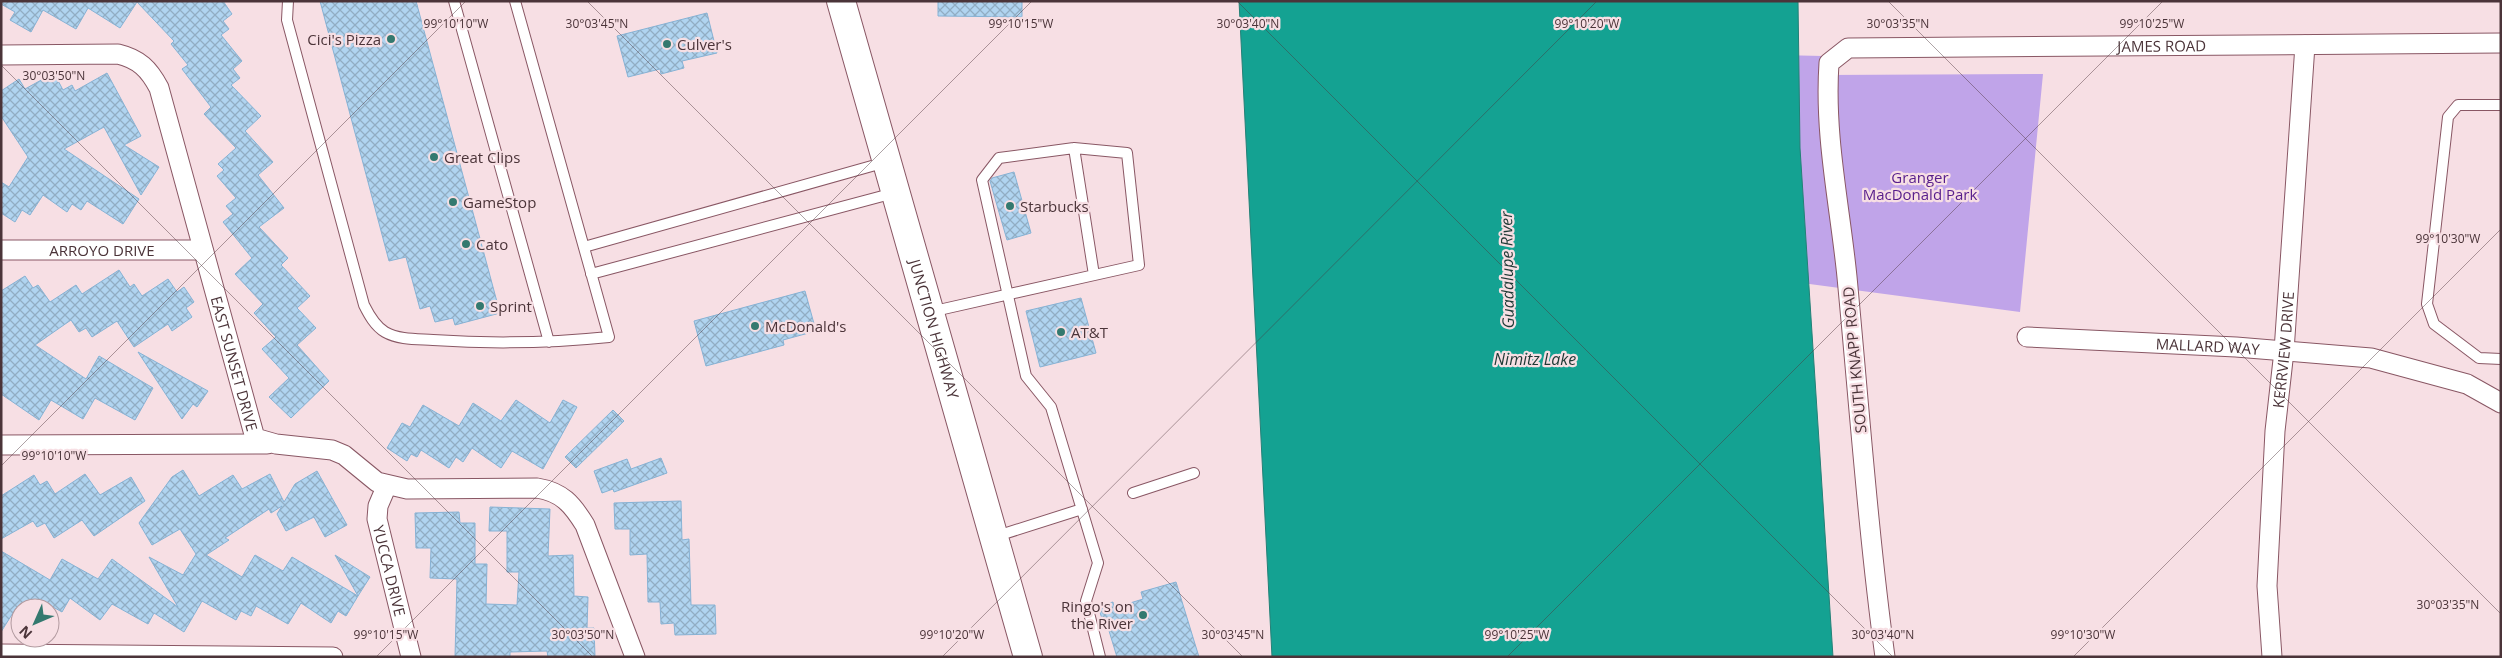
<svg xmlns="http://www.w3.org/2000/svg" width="2502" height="658" viewBox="0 0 2502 658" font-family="'Open Sans',sans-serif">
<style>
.park{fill:#c0a4e9}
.water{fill:#14a292;stroke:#248177}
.building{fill:url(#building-cross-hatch);stroke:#87b2d4}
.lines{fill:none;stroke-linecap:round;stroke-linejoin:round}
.lane-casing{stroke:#895764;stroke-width:12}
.street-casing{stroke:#895764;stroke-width:21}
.secondary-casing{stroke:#895764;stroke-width:30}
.lane{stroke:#fff;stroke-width:10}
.street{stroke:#fff;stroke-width:19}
.secondary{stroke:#fff;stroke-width:28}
.ticks{fill:none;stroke:#4b3439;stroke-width:1;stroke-opacity:0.45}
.poi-dot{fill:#34796f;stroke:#f7dfe4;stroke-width:2}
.labels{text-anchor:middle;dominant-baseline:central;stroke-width:4.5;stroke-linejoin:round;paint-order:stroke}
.poi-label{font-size:15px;fill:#4b3439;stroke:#f7dfe4;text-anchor:start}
.street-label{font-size:15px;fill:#4b3439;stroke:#f7dfe4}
.park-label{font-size:15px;fill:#571d8b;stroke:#f7dfe4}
.water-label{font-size:16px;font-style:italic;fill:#1f3935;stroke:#f7dfe4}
.ticks-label{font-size:12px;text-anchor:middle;fill:#4b3439;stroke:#f7dfe4;stroke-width:4.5;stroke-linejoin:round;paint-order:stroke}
</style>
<defs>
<pattern id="building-cross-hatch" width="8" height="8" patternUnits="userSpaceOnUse" patternTransform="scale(1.25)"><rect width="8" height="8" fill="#b0d4f0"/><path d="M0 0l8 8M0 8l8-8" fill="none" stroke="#91adc3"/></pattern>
</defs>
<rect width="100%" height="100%" fill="#f7dfe4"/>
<path class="park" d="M1776,55l47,1v19l220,-1 -23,238 -233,-31z"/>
<path class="water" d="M1239,1h559l2,147 33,509h-561z"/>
<path class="building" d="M1,1h222l9,13 -9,7 6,8 -8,6 21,26 -9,8 7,9 -9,7 30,31 -16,15 28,31 -15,13 26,33 -25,19 29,31 -7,7 29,31 -13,12 19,20 -19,17 32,36 -38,37 -22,-21 20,-19 -27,-29 14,-12 -22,-24 9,-9 -28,-30 17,-16 -29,-36 10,-8 -7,-8 10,-8 -19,-22 7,-6 -6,-6 18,-16 -32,-34 7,-7 -29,-38 6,-4 -17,-21 3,-3 -37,-39 -17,26 -32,-20 -12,21 -33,-19 -12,22 -21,-12 5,-8 -14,-8z
M320,1h96l84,312 -45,12 -2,-7 -18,4 -5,-16 -10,3 -14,-52 -17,4z
M938,1h84v16l-84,-1z
M707,13l10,40 -35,8 2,7 -23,6 -1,-5 -32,8 -11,-41z
M54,73l9,17 9,-5 3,6 32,-18 34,63 -17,9 35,22 -18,28 -37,-68 -40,22 75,50 -16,25 -36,-23 -6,9 -9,-6 -5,8 -24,-17 -13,20 -8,-5 -7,12 -14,-9v-31l8,5 19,-30 -27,-41v-25l18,-12 6,10z
M1014,172l17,61 -24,7 -17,-59 2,-3z
M119,270l11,17 4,-3 8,12 26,-17 9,13 7,-5 10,15 -8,6 6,9 -20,14 -4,-7 -34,23 -17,-26 -25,16 -6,-9 -7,4 -8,-12 -36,25 51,34 13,-23 54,32 -18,32 -40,-22 -12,21 -32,-19 -12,20 -38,-26v-103l24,-15 8,12 5,-3 12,17 26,-17 6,9z
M805,291l11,40 -33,9 1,5 -78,21 -12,-45z
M1081,298l15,55 -56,14 -14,-56z
M138,352l70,39 -11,16 -4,-3 -11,15z
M516,400l34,23 13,-23 14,7 -34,62 -31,-18 -11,17 -29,-20 -9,14 -7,-5 -7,11 -28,-18 -4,7 -6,-3 -4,7 -20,-13 15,-25 8,4 13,-22 36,21 14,-23 28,18z
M613,410l11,11 -48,47 -11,-11z
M661,458l6,15 -53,19 -1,-3 -11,4 -8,-22 33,-12 4,10z
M183,470l16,26 34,-21 9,14 28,-15 14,28 11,-18 22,-13 30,54 -22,12 -11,-20 -28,14 -9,-17 5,-8 -11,7 -2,-4 -44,29 4,2 -23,15 36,22 13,-22 28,16 9,-14 66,39 -12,20 -8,-5 -7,12 -30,-20 -13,21 -32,-18 -5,10 -10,-5 -5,9 -34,-19 -18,31 -30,-19 -6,11 -36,-20 -12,16 -30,-22 -8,14 -9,-5 -37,1 -15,24v-81l49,29 12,-21 36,20 14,-20 66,48 -29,-50 34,18 13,-21 -16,-25 -28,16 -13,-22 33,-46z
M85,474l15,21 31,-18 14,24 -51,35 -12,-16 -28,18 -9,-15 -8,4 -4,-6 -32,18v-43l33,-21 6,10 7,-4 8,13z
M681,501l1,39 7,-1 2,66h24l1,29 -41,1 -1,-12 -13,1 -1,-22h-12l-1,-48 -17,1v-26h-15l-1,-26z
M490,507l60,2 -2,47 25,-1 1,41 14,1 -1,31h7l1,29h-47l-1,-6 -37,1v5h-55l2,-78 -27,-1 1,-30h-15l-1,-35 44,-1 1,11h15v41h12l-1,40 31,1 2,-33h-12v-41h-18z
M335,555l35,22 -12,19z
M1176,582l23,75h-82l-11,-36 -3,1 -5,-16 15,-4 1,6 29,-9 -2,-7z"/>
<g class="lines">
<g class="lane-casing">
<path id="lane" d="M288,1l-1,19 77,285c5,10 11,21 21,27 14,8 32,7 48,8 59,4 117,3 176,-3l-94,-336
M454,1l95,341
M2501,105h-43l-10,12 -21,187 7,20 45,34 22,1
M1074,148l20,127
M584,247l302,-85
M591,274l303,-81
M930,312l209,-47 -12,-112 -53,-5 -75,10 -17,22 44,196 25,31 47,156 -12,38 14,56
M1133,493l61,-20
M994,537l88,-28"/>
</g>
<g class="street-casing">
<g id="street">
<path id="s1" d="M1,55l117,-1c21,5 31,15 41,34l96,350 21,6 56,6 12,5 33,27 30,7 130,-1c25,4 35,16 48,37l50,132"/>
<path id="s2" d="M1,250h202"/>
<path id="s3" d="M2027,337l209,10 135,11 96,26 34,19"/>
<path d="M1,445l266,-1"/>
<path id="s4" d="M387,485l-9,21 -1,13 34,138"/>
<path d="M1,654l332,3"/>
<path id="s5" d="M1885,657c-17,-126 -26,-253 -38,-380 -7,-71 -23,-141 -18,-214l19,-15 653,-5"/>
<path id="s6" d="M2272,657l-5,-71 8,-155 9,-80 21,-306"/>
</g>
</g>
<g class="secondary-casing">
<g id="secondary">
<path id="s7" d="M841,1l187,656"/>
</g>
</g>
<use href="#lane" class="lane"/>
<use href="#street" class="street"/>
<use href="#secondary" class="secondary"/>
</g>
<path class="ticks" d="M587,1l656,656M1237,1l656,656M1888,1l613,613M1,65l592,592M1,466l465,-465M376,657l656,-656M942,657l655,-656M1507,657l656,-656M2073,657l428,-428"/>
<g class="poi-dot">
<circle cx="391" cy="39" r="5"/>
<circle cx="667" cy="44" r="5"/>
<circle cx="434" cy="157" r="5"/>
<circle cx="453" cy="202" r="5"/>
<circle cx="1010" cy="206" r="5"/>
<circle cx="466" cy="244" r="5"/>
<circle cx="480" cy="306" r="5"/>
<circle cx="755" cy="326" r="5"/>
<circle cx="1061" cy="332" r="5"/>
<circle cx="1143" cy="615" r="5"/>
</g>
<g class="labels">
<g class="poi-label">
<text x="381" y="39" text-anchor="end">Cici's Pizza</text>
<text x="677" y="44">Culver's</text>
<text x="444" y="157">Great Clips</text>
<text x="463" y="202">GameStop</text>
<text x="1020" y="206">Starbucks</text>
<text x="476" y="244">Cato</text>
<text x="490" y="306">Sprint</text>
<text x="765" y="326">McDonald's</text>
<text x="1071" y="332">AT&amp;T</text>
<text x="1133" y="606" text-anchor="end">Ringo's on<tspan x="1133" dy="17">the River</tspan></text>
</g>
<g class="street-label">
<text stroke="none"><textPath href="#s5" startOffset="935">JAMES ROAD</textPath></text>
<text stroke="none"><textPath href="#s2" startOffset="101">ARROYO DRIVE</textPath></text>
<text stroke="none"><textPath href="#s7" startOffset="341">JUNCTION HIGHWAY</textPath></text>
<text stroke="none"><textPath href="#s3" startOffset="181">MALLARD WAY</textPath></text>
<text stroke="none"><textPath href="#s6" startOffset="308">KERRVIEW DRIVE</textPath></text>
<text transform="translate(1854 360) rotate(-95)">SOUTH KNAPP ROAD</text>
<text stroke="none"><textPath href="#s1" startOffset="458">EAST SUNSET DRIVE</textPath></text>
<text stroke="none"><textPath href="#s4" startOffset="89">YUCCA DRIVE</textPath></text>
</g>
<g class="park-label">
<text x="1920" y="177">Granger<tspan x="1920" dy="17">MacDonald Park</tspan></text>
</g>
<g class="water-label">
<text transform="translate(1507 270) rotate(-91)">Guadalupe River</text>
<text x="1535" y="359">Nimitz Lake</text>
</g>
</g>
<g class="ticks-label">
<text x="1898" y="28">30°03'35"N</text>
<text x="456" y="28">99°10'10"W</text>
<text x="597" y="28">30°03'45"N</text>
<text x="1021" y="28">99°10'15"W</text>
<text x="1248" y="28">30°03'40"N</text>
<text x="1587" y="28">99°10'20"W</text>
<text x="2152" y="28">99°10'25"W</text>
<text x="54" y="80">30°03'50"N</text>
<text x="2448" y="243">99°10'30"W</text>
<text x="54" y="460">99°10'10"W</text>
<text x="2448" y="609">30°03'35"N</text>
<text x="386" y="639">99°10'15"W</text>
<text x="952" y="639">99°10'20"W</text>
<text x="1517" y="639">99°10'25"W</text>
<text x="2083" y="639">99°10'30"W</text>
<text x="583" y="639">30°03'50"N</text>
<text x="1233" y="639">30°03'45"N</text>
<text x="1883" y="639">30°03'40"N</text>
</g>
<rect width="2502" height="658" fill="none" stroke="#4b3439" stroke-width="5"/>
<g transform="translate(35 623) rotate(225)"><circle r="24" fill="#f7dfe4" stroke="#b29ba0"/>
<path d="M0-4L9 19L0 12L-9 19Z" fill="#34796f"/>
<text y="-8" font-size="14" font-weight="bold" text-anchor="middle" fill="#4b3439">N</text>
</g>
</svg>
